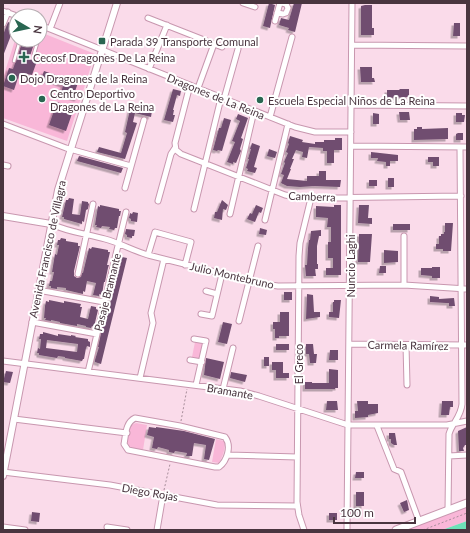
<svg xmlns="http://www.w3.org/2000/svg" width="470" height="533" viewBox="0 0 470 533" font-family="Lato,sans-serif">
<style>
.green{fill:#f9b7d8}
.water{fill:#6de0b7}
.building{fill:#704e6f;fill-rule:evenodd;filter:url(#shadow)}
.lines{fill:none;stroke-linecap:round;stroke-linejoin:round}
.service-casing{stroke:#c897af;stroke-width:4.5}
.minor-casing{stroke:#c897af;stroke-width:7}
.tertiary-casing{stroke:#c897af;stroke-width:8}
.secondary-casing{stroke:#c897af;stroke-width:9}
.path{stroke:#a78d9a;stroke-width:1;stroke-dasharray:2 2;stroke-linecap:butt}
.service{stroke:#fff;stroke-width:2.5}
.minor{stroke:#fff;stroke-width:5}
.tertiary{stroke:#fff;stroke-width:6}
.secondary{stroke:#fff;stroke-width:7}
.poi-dot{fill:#296651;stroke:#fff;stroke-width:1.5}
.labels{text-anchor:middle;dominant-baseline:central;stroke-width:4;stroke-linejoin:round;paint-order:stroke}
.poi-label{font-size:11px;fill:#49353f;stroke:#fff;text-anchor:start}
.street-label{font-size:11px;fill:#49353f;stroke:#fff}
</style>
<defs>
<filter id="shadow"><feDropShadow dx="-2.5" dy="2.5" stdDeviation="0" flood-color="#0004"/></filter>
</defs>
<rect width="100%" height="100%" fill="#fadbea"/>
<path class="green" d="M40,32l55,22 -28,87 -64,-23v-40l13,-41v3h24z
M195,342l9,1 -3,16 -9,-2z
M136,423l11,2 -4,25 -14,-3 -2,-8 4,-14z
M216,439l8,2c2,7 -1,15 -5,22l-7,-1z
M467,505v16l-25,9h-40z"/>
<path class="water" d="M467,521v9h-25z"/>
<path class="building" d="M269,3l6,2 -5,23 -7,-2z
M294,3h8l-7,29 -7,-2 1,-2 -10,-3 2,-7 8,2z
M365,5h7v23h2v7h-13v-29z
M8,22l7,3 -12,31v-21z
M454,23h6v13h-7z
M23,40h7l4,4 -5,15 8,2 -5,14 -8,-2 -1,4 -4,-2 -5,15 -11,-4 6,-18 4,1z
M360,67h12v11h2l1,4h-14z
M44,71l34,12 -4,11 5,1 -2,4 -16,-5 2,-9 -14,-5v1l-8,-2z
M173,89l8,2 -1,5 -3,-1 -4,15h1l-1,5h2l-2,7 -9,-2z
M400,89h9v8l-22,1v-8h12z
M57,102l17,6 -8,23 -17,-6z
M131,105l21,6 -1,6 -16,-4 -2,9 4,1 -12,36 -28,-7 2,-5 22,6 6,-20 -2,-1z
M399,112h10l1,8h-10z
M373,113l6,1v10h-6z
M456,113h6v2h3l-1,7h-8z
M238,114l10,4 -7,20 2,1 -3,10 1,2 -5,12 -3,-1v2l-6,-2 8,-20 -3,-1 8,-20 -4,-2z
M224,118l7,2 -9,31 -4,-1 -1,1 -4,-1 6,-22h2z
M417,127h5v2l26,-1v11l-34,1v-11h3z
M458,133h5v7h-7v-6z
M290,136l13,4 -1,2 13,2v-2h9v-2h11v-2h7v12h-8v13h-7v-12h-4v-3l-14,-1 -2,11 -5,-1 1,-5 -7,-2 -4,9h2l-4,10h1l-4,10 20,2v-5h12v-5h7v9h15l-1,7 -26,-1 -14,1 -13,-1 -6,-3 3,-8 -3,-1 4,-11 -1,-1 4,-9 -2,-1 3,-8 -1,-1z
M252,143l8,3 -6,21 3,1 -2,5 -8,-2 1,-2 -2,-1 3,-9h-1l3,-10h-1z
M269,149l8,3 -2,6 -8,-2z
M371,152l27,3v6h-8v5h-4v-4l-9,-1 1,-3h-7z
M79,156l44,12 -2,5 -44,-12z
M428,157h11v9h-6v-4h-5z
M388,178h6v9h-6z
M369,180h8v6h-8z
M69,198l5,1 -2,15 8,1 2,-14 6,1v1l1,1 -1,5 -2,1 -2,12 -2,-1v3l-18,-5v-2h-2l4,-17h2z
M222,200l6,5 -2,5 -3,-1 -1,11 -8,-2 1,-6h2z
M100,205l19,4v2h2l-1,5h-1l-2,12h-2l-1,2 -5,-1 1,-2 -8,-1 -1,2 -5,-1 1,-2h-2l3,-19 2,1z
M256,205l7,3 -2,5 -2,-1 -4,10 -8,-3 3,-6 2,1z
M334,205h7v70h-15v-7h7v-10h-5v-16h3v-15h-4l1,-9 -12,-1v-11l18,1z
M359,205h10l-1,13h4v6l-14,-1z
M133,212l5,1 -1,9 -6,-1v-2l-2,-1 1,-5 2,1z
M445,223h8l-2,28h-8v-2h-7v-5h3v-8h2v-2h3v-2h1z
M393,224h17v6h-17z
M260,228l7,2 -1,5 -7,-1z
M126,229l9,1 -1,6h-2v2l-5,-1v-2l-2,-1z
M321,230v6h-2l-2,10v18h1v5h-3l1,7h-10l-1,-11h2l1,-17 1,-8h1l1,-9z
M359,234h13l-2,28h-12z
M61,238l5,1v2l12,2v3h2l-6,25v5l3,2 4,-1 1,-4h1l6,-25 2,1 1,-2 16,3v2h2l-3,13h2l-1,3 -3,14h-1l-2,13 -3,-1v2l-6,-1 3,-12 -9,-2 -2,11 -2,-1v3l-17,-4v-2l-9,-1v2l-6,-1v-2h-2l1,-5h2l2,-9h-2l3,-18 2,1 2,-10h-2l1,-5h2z
M384,250l14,1v11l-14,1z
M122,257l5,1 -26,106 -6,-2v-2l4,-13h-1l9,-40 2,1 2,-8 -2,-1 10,-41h2z
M380,266h6v7h-7z
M432,267h8v11h-8v-2l-11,-1v-7h11z
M284,292h8v8h-8z
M307,294l6,1 1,17h6v5l-14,2z
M430,296l9,1v2l15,-1 1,8h-6v-3h-3l-16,-1z
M49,300l15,3v-2l17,3 -1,3h2l-2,10 8,2 3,-13 5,1v2l2,1 -4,17 -2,-1 -1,2 -5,-1v-1l-9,-2v2l-17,-3v-1l-9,-2v1l-6,-1 1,-2h-2l1,-12 1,-5 3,1z
M334,300h7l-2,18 -10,-1v-5h4v-10h1z
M280,312h9v24h-10v2h-4v-9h-2v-7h7z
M223,322l9,2 -5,20 -9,-2z
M43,332l15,4v-2l13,2v-1l5,1 -1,1 13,2v2l2,1v5l-3,-1 -1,2 -2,11h-1l-1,2 -17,-3v-1l-7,-1 -1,2 -18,-3v-2h-2l1,-5 2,1 1,-10h-2l1,-5h3zM47,340l31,4 -1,8 -31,-4z
M276,344h13v6h-13z
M306,344h7l1,10h3l-1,9h-6l-1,-9h-3z
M330,350h8v10h-9z
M264,357h5v9h-5z
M206,358l18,4 -4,17 -16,-4z
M272,362h11v11h6v5h-13v-8h-4z
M329,369l9,1v18h-3v1h-30v-7h7v1h17z
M6,371l7,1 -3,11 -7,-1z
M231,372l16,3 -2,7 -15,-4z
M327,401h10l1,9h-12z
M357,401h11v3h10v9l-10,2v2l-13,1v-7h3z
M442,401h11v6h-3l-1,8h-8z
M149,427l7,1v-1l28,4 31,8 -6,21 -5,-1 2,-14 -12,-2 -2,13h-6l1,-3 -12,-2 -1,2 -5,-1v-2l-11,-3 -1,2 -5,-1 2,-11 -7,-2z
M467,427v18h-2l-2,3 1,3h-5l-1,-20z
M389,433h6l2,12h-3l-3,-2v-4h-2z
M356,472h8v6h-9z
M356,492h8v14h-8z
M407,500l2,10 -5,2 -4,-9z
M32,512l8,1 -1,9 -8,-1z
M329,513h8v7h-8z"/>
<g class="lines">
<g class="service-casing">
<path id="service" d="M34,54l4,-14
M14,61l6,-21"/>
</g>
<g class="minor-casing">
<path id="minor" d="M243,3l12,4
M3,11l14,5
M277,13l6,1 3,-1 2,-5 -2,-4 -4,-1
M148,18l74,29
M275,21l5,-18
M3,24l5,-12
M40,25l255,102 20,5h36
M50,29l10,-26
M352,45l115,1
M149,69l18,-44
M190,85l-15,58 1,7 5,4 104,41 10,2 16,1 150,-2
M198,88l16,-44
M224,99l14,-50
M351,105l116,1
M270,117l22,-80
M3,124l63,24 65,18
M351,146l116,1
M3,165l5,1
M125,188l19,-68
M158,201l13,-47 4,-6
M194,209l27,-111
M230,214l24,-103
M265,220l23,-96
M51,224c17,8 36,10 54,15 15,4 29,12 43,16l116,29 14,2 126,-1 63,4
M404,236v49
M148,255l7,-23 36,10 -6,23
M78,274l15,-70
M38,290l66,12
M206,291l11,3
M201,314l11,2 10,-42
M239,321l19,-75
M32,322l65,12
M194,339l12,2 -10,44
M349,344l118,1
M406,345l1,40
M190,360l12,2
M3,361l237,30 19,5 89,29h99l20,-4
M88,372l38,-160
M140,378l13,-55 -2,-10 13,-54
M223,389l10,-41
M135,418l45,8 45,11c7,9 2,24 -6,30h-4l-87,-17 -4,-6c2,-9 1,-21 11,-26z
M14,419l113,14
M377,426l17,43 7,3 18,49
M228,455l69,2
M449,456l18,-1
M3,472l107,13 107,20 80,1
M448,510l1,-76c3,-11 12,-17 13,-30l-2,-257
M3,527l22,3
M107,527l20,3
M157,530l6,-35
M304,530l-5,-15 -2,-13 2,-246 1,-13 11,-45
M347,530l5,-527"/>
</g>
<g class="tertiary-casing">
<path id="tertiary" d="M3,216l48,8
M3,476l55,-286 59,-187"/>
</g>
<g class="secondary-casing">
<path id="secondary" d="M396,530l71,-27"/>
</g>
<path class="path" d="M181,421l6,-32
M164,490l6,-26
M423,530l44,-17"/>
<use href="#service" class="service"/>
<use href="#minor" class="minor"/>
<use href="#tertiary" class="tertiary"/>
<use href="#secondary" class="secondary"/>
</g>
<g class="poi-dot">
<rect x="98" y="37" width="8" height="8" rx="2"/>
<path d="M22 51h4v4h4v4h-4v4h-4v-4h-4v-4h4z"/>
<circle cx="12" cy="78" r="4"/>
<circle cx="42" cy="99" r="4"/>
<circle cx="260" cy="100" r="4"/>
</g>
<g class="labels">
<g class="poi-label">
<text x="110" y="41">Parada 39 Transporte Comunal</text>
<text x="33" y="57">Cecosf Dragones De La Reina</text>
<text x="20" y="78">Dojo Dragones de la Reina</text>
<text x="50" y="93">Centro Deportivo<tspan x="50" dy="13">Dragones de La Reina</tspan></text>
<text x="268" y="100">Escuela Especial Niños de La Reina</text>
</g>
<g class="street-label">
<text transform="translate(216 96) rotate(22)">Dragones de La Reina</text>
<text transform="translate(312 196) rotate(2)">Camberra</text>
<text transform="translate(47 249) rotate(-78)">Avenida Francisco de Villagra</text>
<text transform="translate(350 266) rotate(-90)">Nuncio Laghi</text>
<text transform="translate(232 275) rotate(13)">Julio Montebruno</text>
<text transform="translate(107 292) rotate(-76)">Pasaje Bramante</text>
<text transform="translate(408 345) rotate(1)">Carmela Ramírez</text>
<text transform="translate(298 364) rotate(-90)">El Greco</text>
<text transform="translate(230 391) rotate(10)">Bramante</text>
<text transform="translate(150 492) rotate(10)">Diego Rojas</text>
</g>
</g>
<rect width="470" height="533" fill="none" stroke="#49353f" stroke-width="8"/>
<g transform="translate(28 28) rotate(99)"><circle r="19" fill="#ffffff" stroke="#b6aeb2"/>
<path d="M0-3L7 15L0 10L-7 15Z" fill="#296651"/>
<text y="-6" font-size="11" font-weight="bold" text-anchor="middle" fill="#49353f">N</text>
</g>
<path d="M334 517v6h81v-6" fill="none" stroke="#49353f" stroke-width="2"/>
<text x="340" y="517" font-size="12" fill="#49353f" stroke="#ffffff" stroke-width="3" paint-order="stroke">100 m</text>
</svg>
